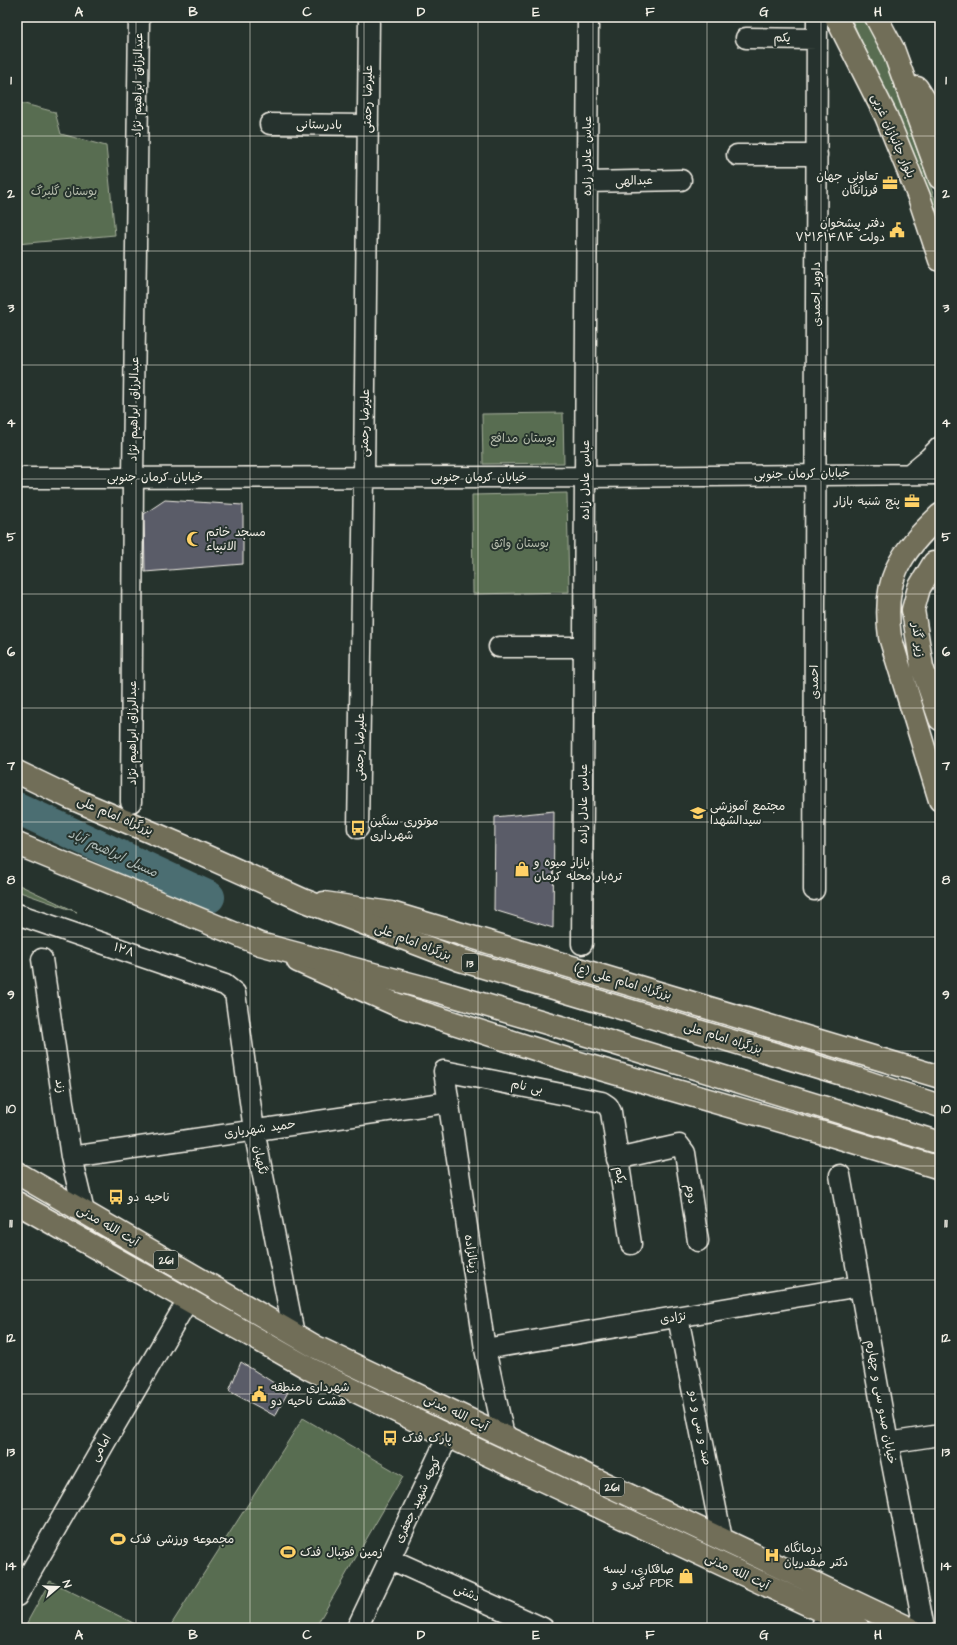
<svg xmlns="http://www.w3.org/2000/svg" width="957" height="1645" viewBox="0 0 957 1645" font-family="'Architects Daughter','Playpen Sans Arabic',sans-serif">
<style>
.green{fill:#596d51;stroke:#a6af9c}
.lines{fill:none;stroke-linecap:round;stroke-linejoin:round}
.river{stroke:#4c6e72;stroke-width:32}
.building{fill:#5a5b68;stroke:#f4f1e8}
.minor-casing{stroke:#f4f1e8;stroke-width:23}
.major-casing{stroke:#f4f1e8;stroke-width:25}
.highway-casing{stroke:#f4f1e8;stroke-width:25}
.minor{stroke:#26332d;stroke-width:20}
.major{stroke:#716e59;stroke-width:22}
.highway{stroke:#716e59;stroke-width:22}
.grid{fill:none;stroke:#f4f1e8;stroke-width:1;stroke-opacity:0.55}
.labels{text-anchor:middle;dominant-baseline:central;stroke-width:4;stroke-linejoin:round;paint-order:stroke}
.shield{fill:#26332d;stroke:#b6b8b0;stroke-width:1}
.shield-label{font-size:11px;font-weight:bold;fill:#f4f1e8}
.street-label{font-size:12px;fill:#f4f1e8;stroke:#26332d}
.poi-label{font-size:12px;fill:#f4f1e8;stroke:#26332d;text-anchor:start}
.park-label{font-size:12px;fill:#b6bcac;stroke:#26332d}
.water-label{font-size:13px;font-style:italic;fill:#b1bdb9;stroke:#26332d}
.neatline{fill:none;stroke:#f4f1e8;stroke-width:1.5}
.grid-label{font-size:13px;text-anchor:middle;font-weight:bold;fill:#f4f1e8}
</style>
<rect width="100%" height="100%" fill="#26332d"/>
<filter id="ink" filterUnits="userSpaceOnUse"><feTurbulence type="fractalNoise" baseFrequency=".025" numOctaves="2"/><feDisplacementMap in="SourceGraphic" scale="8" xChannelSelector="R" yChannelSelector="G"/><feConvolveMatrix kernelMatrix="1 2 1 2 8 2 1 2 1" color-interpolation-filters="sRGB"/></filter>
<g filter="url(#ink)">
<path class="green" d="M851,17h15l16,36 58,160v37l-61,-164z
M17,102l38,10 6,22 45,12 9,89 -98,9z
M563,413l1,50 -81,1 -1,-50z
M567,493l2,99 -96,2 -1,-99z
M17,884l60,28 -60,-21z
M303,1418l100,58 -88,152h-146z
M50,1581l93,47h-119z"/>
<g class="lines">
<path class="river" d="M17,808l192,89"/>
</g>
<path class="building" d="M165,500l78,5v59l-98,8 -1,-58z
M554,811l-1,117 -59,-18 1,-93z
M241,1362l47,30 -13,24 -46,-25z"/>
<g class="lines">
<g class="minor-casing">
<path id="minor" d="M746,38l71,1
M270,124l98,1
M737,155h80
M587,182l94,-2
M911,473l18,-15 11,-11
M17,478l568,-1 355,-3
M499,647h85
M131,802l2,-325 6,-460
M358,828l6,-351 5,-460
M814,890l3,-873
M17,914l208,71 10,8 19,137 40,204
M582,944l6,-927
M42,959l29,198 13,55
M71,1157l378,-55
M617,1159l62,-14 6,8 13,88
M840,1175l48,268 36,185
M678,1317l44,222
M485,1349l375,-63
M504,1436l-19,-87 -41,-278 158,31 6,4 3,6 20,132
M888,1443l52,-8
M390,1559l153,69
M17,1596l98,-171 73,-125
M357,1628l91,-192
M821,1628l14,-28"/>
</g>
<g class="major-casing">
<path id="major" d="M836,17l50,99 33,81 21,63
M876,17l17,32 47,129
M917,88l23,36
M940,515c-41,39 -58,64 -50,122l50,163
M934,563l-15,25 -6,22 9,57 18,52
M324,903l67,10 549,164
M298,961l97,43 174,56 268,77 103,31
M17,1173l299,174 593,281
M17,1203l293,166 138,67 410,192"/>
</g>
<g class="highway-casing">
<path id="highway" d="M17,772l54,26 110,47 122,55 157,60 392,117 88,29
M17,844l243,100 177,47 127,37 376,115"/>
</g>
<use href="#minor" class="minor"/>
<use href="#major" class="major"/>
<use href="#highway" class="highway"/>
</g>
</g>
<path class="grid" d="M136,17v1611M250,17v1611M364,17v1611M478,17v1611M593,17v1611M707,17v1611M821,17v1611M17,136h923M17,251h923M17,365h923M17,479h923M17,594h923M17,708h923M17,822h923M17,937h923M17,1051h923M17,1166h923M17,1280h923M17,1394h923M17,1509h923"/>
<defs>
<g id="office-bare" transform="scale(1.2)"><path d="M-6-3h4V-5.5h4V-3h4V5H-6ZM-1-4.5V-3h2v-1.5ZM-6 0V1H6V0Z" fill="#ffd166" stroke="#26332d" stroke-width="2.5" paint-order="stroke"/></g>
<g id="civic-bare" transform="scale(1.2)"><path d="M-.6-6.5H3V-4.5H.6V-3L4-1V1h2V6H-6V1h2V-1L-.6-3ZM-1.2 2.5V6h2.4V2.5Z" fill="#ffd166" stroke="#26332d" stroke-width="2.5" paint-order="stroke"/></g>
<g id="mosque-bare" transform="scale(1.2)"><path d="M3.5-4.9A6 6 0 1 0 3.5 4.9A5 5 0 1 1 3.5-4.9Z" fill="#ffd166" stroke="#26332d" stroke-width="2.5" paint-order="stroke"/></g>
<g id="school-bare" transform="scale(1.2)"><path d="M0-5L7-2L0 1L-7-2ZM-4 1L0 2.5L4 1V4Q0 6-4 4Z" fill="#ffd166" stroke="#26332d" stroke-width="2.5" paint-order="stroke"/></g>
<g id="bus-bare" transform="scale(1.2)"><path d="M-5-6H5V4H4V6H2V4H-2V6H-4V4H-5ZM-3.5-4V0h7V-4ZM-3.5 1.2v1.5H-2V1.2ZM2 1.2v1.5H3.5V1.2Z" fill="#ffd166" stroke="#26332d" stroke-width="2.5" paint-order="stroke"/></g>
<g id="shop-bare" transform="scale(1.2)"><path d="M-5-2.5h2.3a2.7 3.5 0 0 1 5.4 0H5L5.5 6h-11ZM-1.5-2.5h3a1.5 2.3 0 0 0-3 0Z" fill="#ffd166" stroke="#26332d" stroke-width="2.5" paint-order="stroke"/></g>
<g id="stadium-bare" transform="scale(1.2)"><path d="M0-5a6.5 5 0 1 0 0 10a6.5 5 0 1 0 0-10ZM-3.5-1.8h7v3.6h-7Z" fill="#ffd166" stroke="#26332d" stroke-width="2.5" paint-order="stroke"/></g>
<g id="hospital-bare" transform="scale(1.2)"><path d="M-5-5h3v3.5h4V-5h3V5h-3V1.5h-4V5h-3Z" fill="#ffd166" stroke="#26332d" stroke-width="2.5" paint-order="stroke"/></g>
</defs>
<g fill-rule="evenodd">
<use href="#office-bare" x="890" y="183"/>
<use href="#civic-bare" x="897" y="230"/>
<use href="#office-bare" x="912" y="501"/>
<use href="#mosque-bare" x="194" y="539"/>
<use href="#school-bare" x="698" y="813"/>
<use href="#bus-bare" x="358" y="828"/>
<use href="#shop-bare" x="522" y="869"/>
<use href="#bus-bare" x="116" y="1197"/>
<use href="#civic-bare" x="259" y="1394"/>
<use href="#bus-bare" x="390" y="1438"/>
<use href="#stadium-bare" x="118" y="1539"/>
<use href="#stadium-bare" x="288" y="1552"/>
<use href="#hospital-bare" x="772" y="1555"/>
<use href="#shop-bare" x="686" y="1576"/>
</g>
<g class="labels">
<g class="shield">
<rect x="462" y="954" width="16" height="18" rx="3"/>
<rect x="154" y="1251" width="24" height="18" rx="3"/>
<rect x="600" y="1478" width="24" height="18" rx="3"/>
</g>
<g class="shield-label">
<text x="470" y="963">13</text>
<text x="166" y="1260">261</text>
<text x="612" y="1487">261</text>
</g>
<g class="street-label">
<text transform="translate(782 38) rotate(1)">یکم</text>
<text transform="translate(138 85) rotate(-89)">عبدالرزاق ابراهیم نژاد</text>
<text transform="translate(368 99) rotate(-89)">علیرضا رحمتی</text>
<text transform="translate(319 125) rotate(1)">بادرستانی</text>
<text transform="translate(893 136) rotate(66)">بلوار جانبازان غربی</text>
<text transform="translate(587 156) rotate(-90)">عباس عادل زاده</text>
<text transform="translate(634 181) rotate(-2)">عبدالهی</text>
<text transform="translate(816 294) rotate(-90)">داوود احمدی</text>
<text transform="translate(134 409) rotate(-89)">عبدالرزاق ابراهیم نژاد</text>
<text transform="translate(365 423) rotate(-89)">علیرضا رحمتی</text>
<text transform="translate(802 474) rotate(-1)">خیابان کرمان جنوبی</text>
<text x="155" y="477">خیابان کرمان جنوبی</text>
<text x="479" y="477">خیابان کرمان جنوبی</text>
<text transform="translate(585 480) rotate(-90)">عباس عادل زاده</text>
<text transform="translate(918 640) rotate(82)">زیر گذر</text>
<text transform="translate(814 682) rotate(-90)">احمدی</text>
<text transform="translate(132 733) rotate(-90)">عبدالرزاق ابراهیم نژاد</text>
<text transform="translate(360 747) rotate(-89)">علیرضا رحمتی</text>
<text transform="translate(583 804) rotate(-90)">عباس عادل زاده</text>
<text transform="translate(115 816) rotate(23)">بزرگراه امام علی</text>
<text transform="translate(413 942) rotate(21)">بزرگراه امام علی</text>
<text transform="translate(124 950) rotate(19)">۱۲۸</text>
<text transform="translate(623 982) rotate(16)">بزرگراه امام علی (ع)</text>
<text transform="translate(723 1038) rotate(17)">بزرگراه امام علی</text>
<text transform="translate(60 1086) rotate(82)">زند</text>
<text transform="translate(527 1087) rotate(11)">بی نام</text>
<text transform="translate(260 1129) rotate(-8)">حمید شهریاری</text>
<text transform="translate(260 1160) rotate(79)">نگهبان</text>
<text transform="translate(620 1175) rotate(81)">یکم</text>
<text transform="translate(691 1194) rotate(82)">دوم</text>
<text transform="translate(108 1226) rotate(30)">آیت الله مدنی</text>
<text transform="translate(471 1254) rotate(82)">زینالزاده</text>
<text transform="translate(673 1318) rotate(-9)">نژادی</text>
<text transform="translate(881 1402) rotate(80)">خیابان صدو سی و چهارم</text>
<text transform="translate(456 1413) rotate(25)">آیت الله مدنی</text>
<text transform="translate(700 1428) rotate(79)">صد و سی و دو</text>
<text transform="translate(101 1448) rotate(-60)">امامی</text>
<text transform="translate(418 1500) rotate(-65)">کوچه شهید جعفری</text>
<text transform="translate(737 1572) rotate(25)">آیت الله مدنی</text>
<text transform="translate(467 1593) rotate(24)">دشتی</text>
</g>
<g class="poi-label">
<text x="878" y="176" text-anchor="end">تعاونی جهان<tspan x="878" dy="14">فرزانگان</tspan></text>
<text x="885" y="223" text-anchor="end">دفتر پیشخوان<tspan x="885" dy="14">دولت ۷۲۱۶۱۴۸۴</tspan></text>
<text x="900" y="501" text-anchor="end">پنج شنبه بازار</text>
<text x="206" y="532">مسجد خاتم<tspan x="206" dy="14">الانبیاء</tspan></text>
<text x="710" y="806">مجتمع آموزشی<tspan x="710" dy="14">سیدالشهدا</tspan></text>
<text x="370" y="821">موتوری سنگین<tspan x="370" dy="14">شهرداری</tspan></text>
<text x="534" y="862">بازار میوه و<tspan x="534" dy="14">تره‌بار محله کرمان</tspan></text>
<text x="128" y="1197">ناحیه دو</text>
<text x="271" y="1387">شهرداری منطقه<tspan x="271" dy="14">هشت ناحیه دو</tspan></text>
<text x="402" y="1438">پارک فدک</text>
<text x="130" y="1539">مجموعه ورزشی فدک</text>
<text x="784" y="1548">درمانگاه<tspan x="784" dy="14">دکتر صفدریان</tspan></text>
<text x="300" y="1552">زمین فوتبال فدک</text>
<text x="674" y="1569" text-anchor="end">صافکاری، لیسه<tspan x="674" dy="14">گیری و PDR</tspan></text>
</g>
<g class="park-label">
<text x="64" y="191">بوستان گلبرگ</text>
<text x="523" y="438">بوستان مدافع</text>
<text x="520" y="543">بوستان واثق</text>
</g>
<g class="water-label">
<text transform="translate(113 853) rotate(25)">مسیل ابراهیم آباد</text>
</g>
</g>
<rect width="957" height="1645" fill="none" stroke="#26332d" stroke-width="44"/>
<g transform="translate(58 1587) rotate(71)" stroke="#26332d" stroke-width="3" paint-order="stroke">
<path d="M0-3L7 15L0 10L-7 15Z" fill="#f4f1e8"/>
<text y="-6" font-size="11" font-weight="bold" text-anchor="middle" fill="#f4f1e8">N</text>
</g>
<rect x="22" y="22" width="913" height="1601" class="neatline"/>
<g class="grid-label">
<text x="79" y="16">A</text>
<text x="193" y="16">B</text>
<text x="307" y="16">C</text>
<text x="421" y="16">D</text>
<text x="536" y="16">E</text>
<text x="650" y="16">F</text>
<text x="764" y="16">G</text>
<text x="878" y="16">H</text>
<text x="11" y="84">1</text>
<text x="946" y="84">1</text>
<text x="11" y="198">2</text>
<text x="946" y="198">2</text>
<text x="11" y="312">3</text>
<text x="946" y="312">3</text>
<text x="11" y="427">4</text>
<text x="946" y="427">4</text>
<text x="11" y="541">5</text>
<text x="946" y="541">5</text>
<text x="11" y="656">6</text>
<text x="946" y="656">6</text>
<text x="11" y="770">7</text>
<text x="946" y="770">7</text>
<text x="11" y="884">8</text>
<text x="946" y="884">8</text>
<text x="11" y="999">9</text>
<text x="946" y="999">9</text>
<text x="11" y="1113">10</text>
<text x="946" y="1113">10</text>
<text x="11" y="1227">11</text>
<text x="946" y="1227">11</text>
<text x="11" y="1342">12</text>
<text x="946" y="1342">12</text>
<text x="11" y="1456">13</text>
<text x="946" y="1456">13</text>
<text x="11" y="1570">14</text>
<text x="946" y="1570">14</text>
<text x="79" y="1639">A</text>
<text x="193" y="1639">B</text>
<text x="307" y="1639">C</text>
<text x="421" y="1639">D</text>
<text x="536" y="1639">E</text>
<text x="650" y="1639">F</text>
<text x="764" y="1639">G</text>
<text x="878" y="1639">H</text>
</g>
</svg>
